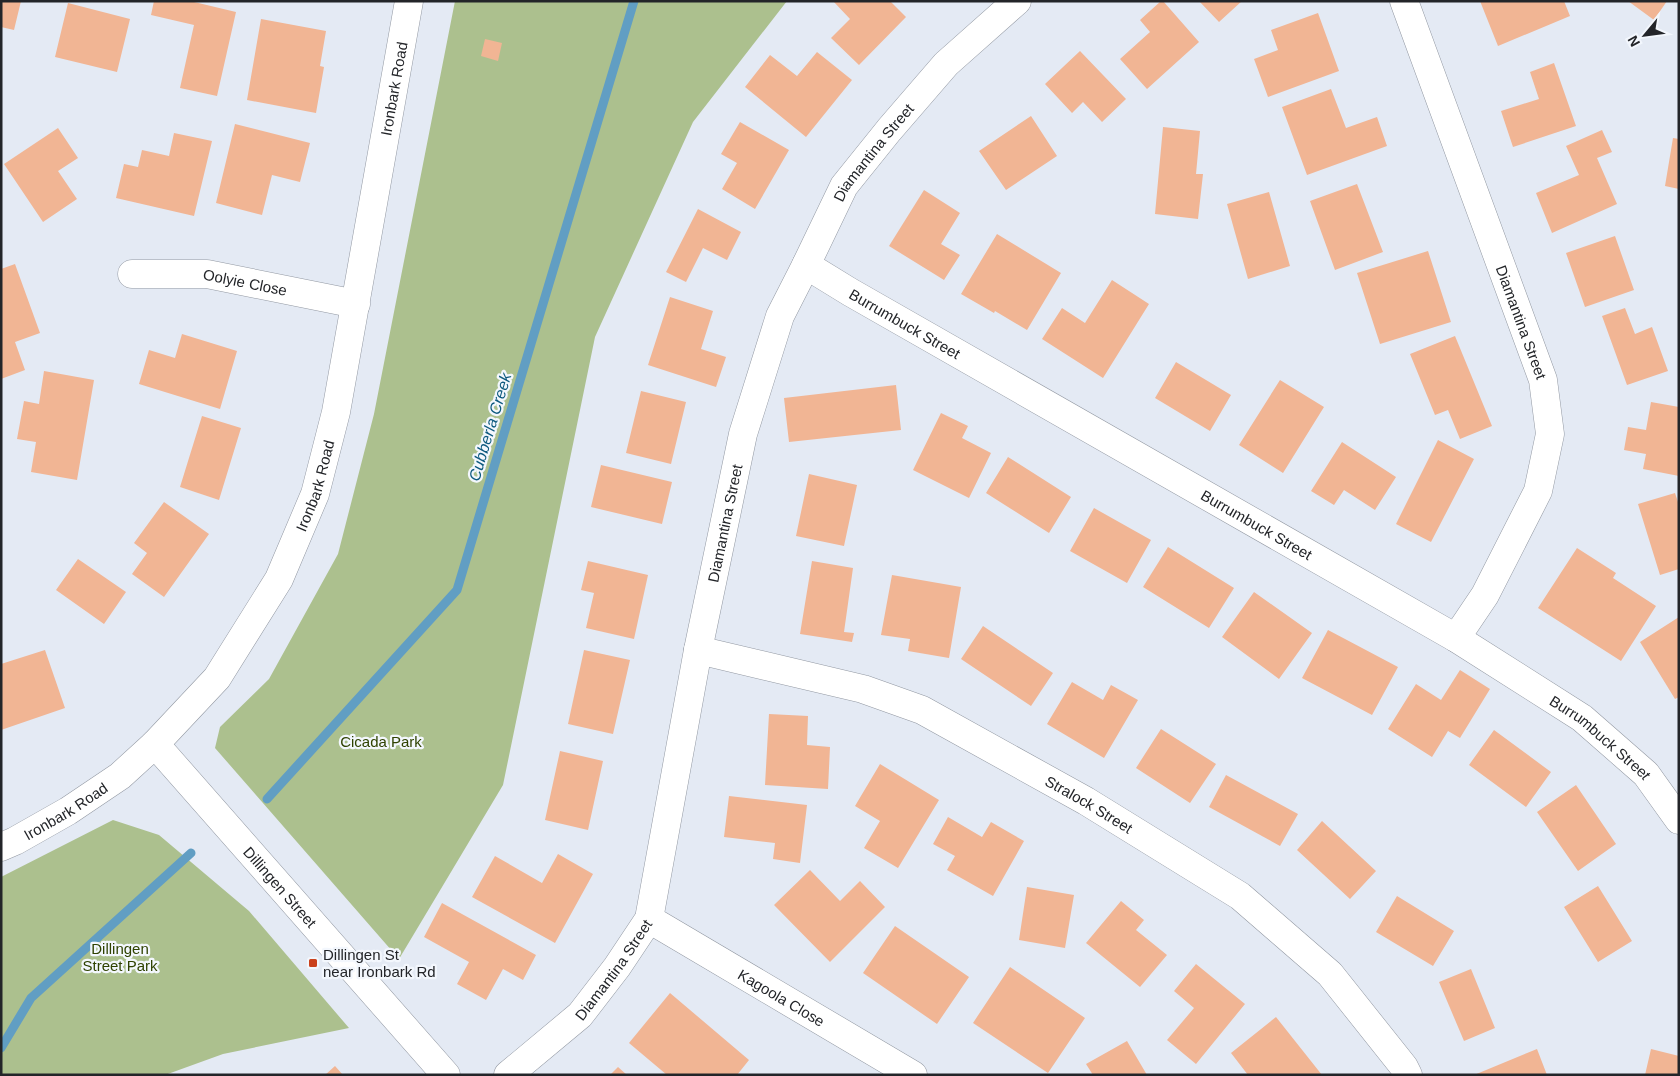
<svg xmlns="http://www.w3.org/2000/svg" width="1680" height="1076" viewBox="0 0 1680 1076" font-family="Arial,sans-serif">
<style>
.green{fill:#acc08e}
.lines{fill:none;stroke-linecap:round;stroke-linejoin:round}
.stream{stroke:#619ec3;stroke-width:9}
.building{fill:#f1b594}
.minor-casing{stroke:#9298a2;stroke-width:29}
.minor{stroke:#fff;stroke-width:28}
.poi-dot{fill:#ca411c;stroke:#f3f7fd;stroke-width:2}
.labels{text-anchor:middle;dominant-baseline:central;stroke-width:4.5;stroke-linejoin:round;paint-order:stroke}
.street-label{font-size:15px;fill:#232529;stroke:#f3f7fd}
.park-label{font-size:15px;fill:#2f4200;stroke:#f3f7fd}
.poi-label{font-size:15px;fill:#232529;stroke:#f3f7fd;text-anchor:start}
.water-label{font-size:16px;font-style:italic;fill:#0e5a7f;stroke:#f3f7fd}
</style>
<rect width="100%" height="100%" fill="#e4eaf4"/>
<path class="green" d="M455,1h332l-94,121 -98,215 -92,448 -104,174 -184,-211 5,-21 49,-48 69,-125 36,-140z
M113,820l46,15 90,76 100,117 -126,26 -58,21h-164v-198z"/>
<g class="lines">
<path class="stream" d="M267,799l190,-209 177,-589
M1,1048l30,-50 160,-145"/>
</g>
<path class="building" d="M1,1h20l-7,29 -13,-3z
M154,1h36l46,11 -19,84 -37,-8 14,-63 -43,-10z
M833,1h57l16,16 -47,48 -28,-27 19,-19z
M1161,1h2l36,41 -52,47 -27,-30 30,-27 -10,-12z
M1199,1h43l-23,21z
M1480,1h84l6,15 -72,30z
M1628,1h39l-13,19z
M68,3l62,16 -13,53 -62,-15z
M1318,13l21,58 -71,26 -14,-38 24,-9 -7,-20z
M261,19l65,12 -6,35 4,1 -8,46 -69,-13z
M485,39l17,4 -4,18 -17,-5z
M1080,51l46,48 -24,23 -19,-20 -11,11 -27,-29z
M817,52l35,28 -46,57 -61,-50 25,-32 27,21z
M1554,63l22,63 -63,21 -12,-36 38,-12 -9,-27z
M1331,89l15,39 31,-11 10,29 -80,29 -25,-68z
M1031,116l26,40 -51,34 -27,-39z
M740,122l49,28 -34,59 -33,-20 15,-26 -16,-9z
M235,124l75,19 -10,39 -28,-7 -10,40 -46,-12z
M1163,127l37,4 -4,43h7l-5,45 -43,-5z
M58,128l20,30 -20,13 19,28 -34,23 -39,-58z
M1602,130l10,22 -15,6 20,46 -65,29 -16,-40 43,-18 -13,-29z
M174,133l38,8 -18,75 -78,-18 8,-34 14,3 4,-17 27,6z
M1673,138l6,1v50l-14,-3z
M1357,184l26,68 -48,18 -25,-69z
M924,190l36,23 -19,31 19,11 -16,25 -55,-34z
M1269,192l21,74 -42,13 -21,-75z
M698,209l43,23 -14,28 -24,-12 -17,34 -20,-10z
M997,234l64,39 -34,57 -32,-19 -1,2 -33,-19z
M1615,236l19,54 -49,17 -19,-54z
M1428,251l23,71 -71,22 -23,-71z
M15,264l25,69 -25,9 10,28 -24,9v-110z
M1112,280l37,24 -46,74 -61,-39 20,-31 23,15z
M670,297l43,14 -12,38 25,8 -10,30 -68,-22z
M1625,308l10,26 17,-7 16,44 -41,14 -25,-69z
M182,334l55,17 -17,58 -81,-25 10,-34 26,8z
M1455,336l37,90 -32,13 -12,-29 -13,5 -25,-61z
M1176,362l55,33 -21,36 -55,-33z
M44,371l50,9 -17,100 -46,-8 5,-30 -19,-3 7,-38 15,3z
M1280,380l44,27 -41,66 -44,-28z
M896,385l5,45 -112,12 -5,-44z
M641,391l45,11 -15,62 -45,-11z
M1651,402l28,5v69l-36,-7 3,-15 -22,-4 4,-23 18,3z
M941,413l27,13 -6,12 29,15 -22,45 -56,-28z
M202,416l39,12 -22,72 -39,-13z
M1438,440l36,19 -43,83 -35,-18z
M1342,442l54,35 -21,33 -31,-20 -10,15 -23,-14z
M1008,457l63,40 -22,36 -63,-40z
M601,465l71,17 -10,42 -71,-17z
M809,474l48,11 -13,61 -48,-10z
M1675,493l4,12v64l-19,6 -22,-71z
M164,502l45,32 -45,63 -32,-23 15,-21 -13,-10z
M1094,508l57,32 -24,43 -57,-32z
M1168,547l66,41 -25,40 -66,-41z
M1577,548l39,25 -3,5 43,28 -35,55 -83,-53z
M78,559l48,33 -22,32 -48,-34z
M588,561l60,14 -14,64 -48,-11 8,-35 -13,-3z
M812,561l41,7 -9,64 10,1 -2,9 -52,-8z
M892,575l69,12 -12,71 -41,-7 2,-12 -29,-4z
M1254,592l58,41 -33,46 -57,-42z
M1679,617v80l-4,2 -35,-57z
M983,626l70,47 -22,33 -70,-47z
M1328,630l70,37 -26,48 -70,-37z
M45,650l20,58 -64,22v-66z
M584,650l46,10 -17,74 -45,-10z
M1460,670l30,19 -30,49 -12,-7 -16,26 -44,-28 28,-45 25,16z
M1072,682l31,18 8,-15 27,15 -34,58 -57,-34z
M769,714l39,2 -1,29 23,2 -2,42 -63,-4z
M1161,729l55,35 -26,39 -54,-35z
M1494,730l57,42 -25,35 -57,-42z
M560,751l43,10 -15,69 -43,-10z
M880,764l59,36 -41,68 -34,-20 16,-27 -25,-15z
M1226,775l72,39 -18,32 -71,-39z
M1576,785l40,59 -38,27 -41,-59z
M729,796l78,9 -7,58 -27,-4 2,-16 -51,-6z
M948,817l34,20 9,-15 33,19 -31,55 -46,-26 8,-14 -22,-12z
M1322,821l54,50 -26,28 -53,-49z
M558,854l35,20 -38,69 -83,-46 23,-41 47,27z
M810,870l30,31 20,-20 25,26 -55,55 -56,-57z
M1598,886l34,55 -34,21 -34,-55z
M1027,887l47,8 -9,53 -46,-8z
M1397,896l57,35 -21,35 -57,-34z
M1121,901l23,19 -8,10 31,25 -27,32 -54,-44z
M442,903l94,52 -13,25 -20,-11 -17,31 -29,-16 12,-22 -45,-25z
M895,926l74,51 -32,47 -74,-51z
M1196,964l49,40 -49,60 -29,-24 27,-32 -20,-17z
M1010,967l75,51 -37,55 -75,-50z
M1471,969l24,59 -31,13 -25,-59z
M670,993l79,67 -12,15h-70l-38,-32z
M1276,1017l46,58h-74l-17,-22z
M1127,1041l20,34h-54l-7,-11z
M1537,1049l10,26h-73z
M1651,1049l28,7v19h-34z
M335,1066l8,9h-18z
M618,1067l9,8h-17z"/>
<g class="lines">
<g class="minor-casing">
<g id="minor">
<path id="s1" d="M1404,1l139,379 7,54 -12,57 -53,104 -29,43"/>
<path id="s2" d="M806,265l44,27 606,346 126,80 64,56 33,46"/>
<path id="s3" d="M132,274h75l149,30"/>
<path id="s4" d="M698,650l165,39 59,21 164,91 154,95 90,78 74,93 4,8"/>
<path id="s5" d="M155,744l291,331"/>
<path id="s6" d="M1,847l14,-6 53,-30 52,-35 35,-32 62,-66 62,-99 36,-85 21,-82 73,-411"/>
<path id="s7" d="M649,919l264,156"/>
<path id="s8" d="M508,1075l72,-60 37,-48 32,-48 49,-269 45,-216 37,-118 26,-51 38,-79 45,-56 57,-66 71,-63"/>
</g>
</g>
<use href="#minor" class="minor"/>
</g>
<rect class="poi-dot" x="308" y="958" width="10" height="10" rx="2.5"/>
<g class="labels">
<g class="street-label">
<text stroke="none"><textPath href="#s6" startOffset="899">Ironbark Road</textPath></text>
<text stroke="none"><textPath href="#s8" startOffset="1019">Diamantina Street</textPath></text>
<text stroke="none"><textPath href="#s3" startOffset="114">Oolyie Close</textPath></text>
<text stroke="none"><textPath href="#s1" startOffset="342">Diamantina Street</textPath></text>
<text stroke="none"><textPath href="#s2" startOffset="115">Burrumbuck Street</textPath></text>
<text stroke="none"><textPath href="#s6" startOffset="494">Ironbark Road</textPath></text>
<text stroke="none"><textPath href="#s8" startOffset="615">Diamantina Street</textPath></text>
<text stroke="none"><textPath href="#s2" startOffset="520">Burrumbuck Street</textPath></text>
<text stroke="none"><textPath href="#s2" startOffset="925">Burrumbuck Street</textPath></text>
<text stroke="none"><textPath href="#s4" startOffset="424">Stralock Street</textPath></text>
<text stroke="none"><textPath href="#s6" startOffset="74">Ironbark Road</textPath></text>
<text stroke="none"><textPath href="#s5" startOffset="190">Dillingen Street</textPath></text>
<text stroke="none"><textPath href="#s8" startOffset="150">Diamantina Street</textPath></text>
<text stroke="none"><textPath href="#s7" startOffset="154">Kagoola Close</textPath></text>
</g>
<g class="park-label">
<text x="381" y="741">Cicada Park</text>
<text x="120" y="948">Dillingen<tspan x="120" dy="17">Street Park</tspan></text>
</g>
<g class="poi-label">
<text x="323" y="954">Dillingen St<tspan x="323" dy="17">near Ironbark Rd</tspan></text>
</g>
<g class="water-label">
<text transform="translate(490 427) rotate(-73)">Cubberla Creek</text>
</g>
</g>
<rect width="1680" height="1076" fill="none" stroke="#232529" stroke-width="5"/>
<g transform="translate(1645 35) rotate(241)" stroke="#f3f7fd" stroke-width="4" paint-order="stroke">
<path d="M0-4L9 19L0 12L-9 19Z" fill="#232529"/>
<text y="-8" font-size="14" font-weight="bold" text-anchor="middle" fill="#232529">N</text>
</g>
</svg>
